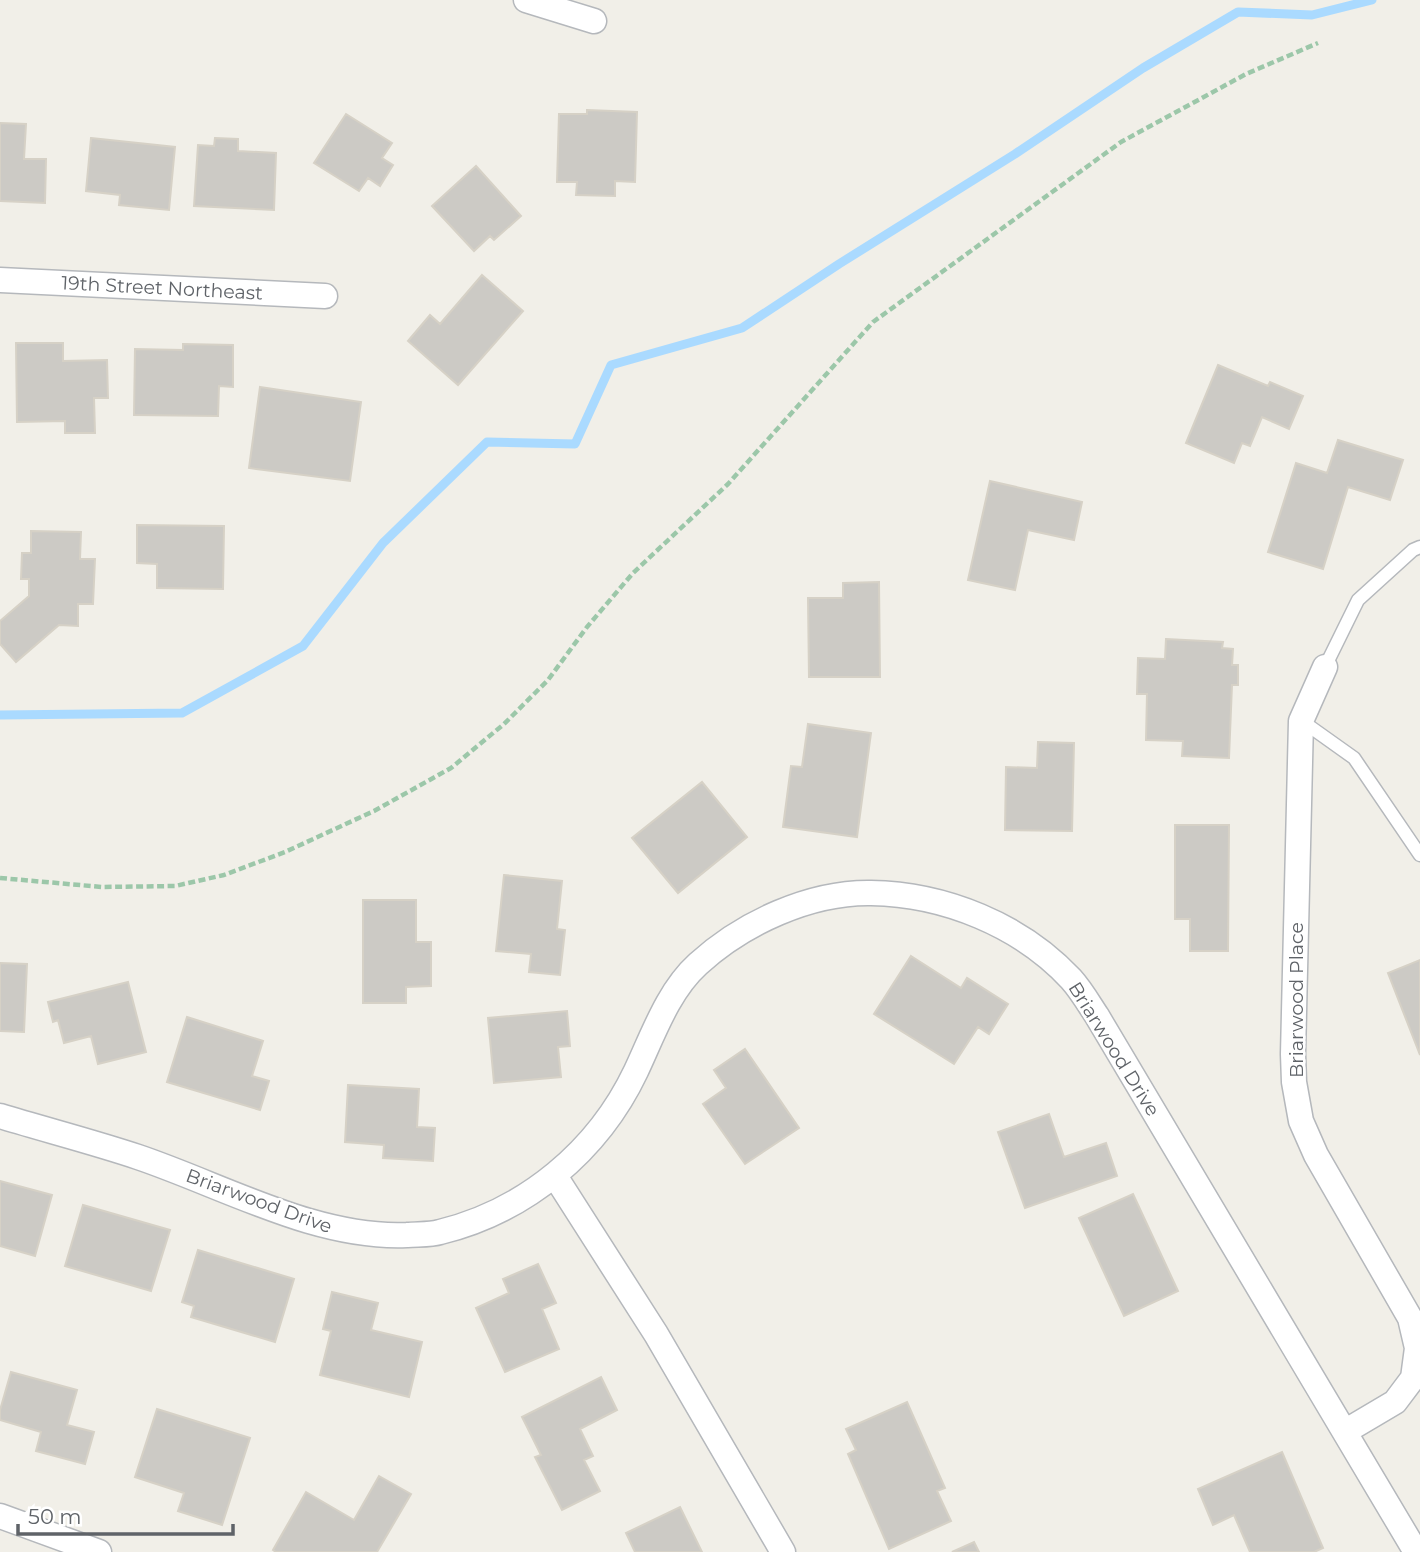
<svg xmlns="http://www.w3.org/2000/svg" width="1420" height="1552" viewBox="0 0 1420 1552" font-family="Montserrat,sans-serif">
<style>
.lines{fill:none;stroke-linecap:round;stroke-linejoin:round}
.stream{stroke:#aadaff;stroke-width:9}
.building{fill:#cccac5;stroke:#d6d1c6;stroke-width:2}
.service-casing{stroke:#b5b8bc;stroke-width:15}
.minor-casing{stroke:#b5b8bc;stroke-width:27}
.path{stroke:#9cc7a9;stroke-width:4.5;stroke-dasharray:7 3.5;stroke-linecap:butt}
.service{stroke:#fff;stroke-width:12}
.minor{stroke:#fff;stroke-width:24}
.labels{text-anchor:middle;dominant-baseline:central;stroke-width:5;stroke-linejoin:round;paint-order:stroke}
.street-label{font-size:19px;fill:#5f6368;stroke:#fff}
</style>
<rect width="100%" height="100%" fill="#f1efe8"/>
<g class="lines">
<path class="stream" d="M0,715l182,-2 121,-67 80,-103 104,-101 88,2 36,-79 131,-37 97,-64 176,-110 128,-86 95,-56 74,3 60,-15"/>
</g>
<path class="building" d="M587,110l50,2 -2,70 -20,-1v15l-39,-1 1,-13h-20l2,-68h28z
M346,114l46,29 -10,15 11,7 -13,21 -12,-8 -9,13 -45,-28z
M0,123l26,1 -2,35h22l-1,44 -45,-2z
M91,138l84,9 -6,63 -50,-5 1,-10 -34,-4z
M215,138l23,1v12l38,2 -2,57 -80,-4 4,-61 16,1z
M476,166l45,50 -27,24 -4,-4 -16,15 -42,-45z
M482,275l41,36 -65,74 -50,-44 22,-26 10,9z
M16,343h47v18l44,-1 1,38h-14l1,35h-30v-12l-48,1z
M183,344l50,1v42l-14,-1 -1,30 -84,-1 1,-66 48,1z
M1218,365l50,21 2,-4 33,14 -14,33 -27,-12 -12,29 -8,-3 -8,20 -48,-20z
M260,387l101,15 -11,79 -101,-13z
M1338,440l65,20 -13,40 -42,-13 -25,82 -55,-17 28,-89 31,10z
M990,481l92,21 -8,38 -46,-10 -13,60 -47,-10z
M137,525l87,1 -1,63 -66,-1v-24l-20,-1z
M31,531l50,1 -1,27h15l-2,45h-15v22l-19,-1 -43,37 -16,-18v-23l29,-25v-17h-8l1,-26h9z
M879,582l1,95h-71l-1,-79h35v-15z
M1166,639l57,3 -1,6 11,1 -1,16h6v20h-6l-3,73 -47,-2 1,-15 -37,-1 1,-46h-10l1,-36 27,1z
M808,724l63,9 -14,104 -74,-10 8,-61 11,1z
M1038,742l36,1 -2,88 -67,-1 1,-63 31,1z
M702,782l45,55 -69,56 -46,-55z
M1175,825h54l-1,126h-38v-32h-15z
M504,875l58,6 -5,48 8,1 -5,45 -31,-3 2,-18 -35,-3z
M363,900h53v42h15v44l-25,1v16h-43z
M911,956l50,32 6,-10 41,26 -19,30 -11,-7 -24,37 -80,-50z
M1420,960v95l-32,-82z
M0,963l27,1 -3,68 -24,-1z
M128,982l18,70 -48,12 -7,-28 -27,7 -6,-23 -5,2 -5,-20z
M567,1011l3,35 -12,1 3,30 -67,6 -6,-65z
M187,1017l76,24 -11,35 17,5 -9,29 -93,-28z
M745,1049l54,79 -54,36 -42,-60 23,-16 -12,-18z
M348,1085l71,4 -2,38 18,1 -2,33 -50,-3 1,-13 -39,-3z
M1049,1114l15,43 42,-14 11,33 -92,32 -27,-76z
M0,1181l52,14 -17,61 -35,-10z
M1133,1194l45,97 -54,25 -45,-98z
M83,1205l87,25 -19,61 -86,-25z
M198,1250l96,29 -19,63 -84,-25 3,-11 -12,-4z
M538,1264l18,39 -14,6 17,40 -54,23 -29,-64 33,-15 -6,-14z
M332,1292l46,11 -7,27 51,12 -13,55 -89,-22 11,-44 -8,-2z
M11,1372l66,18 -10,35 27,7 -9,32 -49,-13 5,-19 -41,-12v-10z
M601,1377l16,33 -37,19 13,27 -9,4 16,31 -38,19 -27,-53 6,-2 -19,-38z
M907,1402l38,86 -8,3 14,30 -62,28 -41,-95 8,-4 -10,-21z
M157,1409l93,29 -28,87 -44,-14 6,-18 -49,-16z
M1282,1452l41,96 -9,4h-64l-16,-37 -21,10 -15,-36z
M379,1476l32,18 -34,58h-101l-3,-2 33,-58 48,28z
M680,1507l22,45h-67l-9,-19z
M974,1542l5,10h-27z"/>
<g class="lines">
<g class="service-casing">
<path id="service" d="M1325,667l33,-67 55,-50 7,-3
M1302,721l52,37 66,97"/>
</g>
<g class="minor-casing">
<path id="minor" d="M526,0l68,21
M0,280l325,16
M1325,667l-24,54 -8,333 1,28 7,39 15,34 94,163 7,30 -4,30 -18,24 -49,29
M0,1116c46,14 93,26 138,41 86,29 178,82 269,78 11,-1 23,0 33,-3 86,-21 158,-81 196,-161 17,-36 32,-80 62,-107 45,-41 112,-72 173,-71 73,1 150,32 200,86 10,11 18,25 26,37l319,536
M555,1176l101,158 127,218
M0,1516l99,36"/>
</g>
<path class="path" d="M0,878l102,9 73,-1 49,-11 61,-23 89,-41 77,-43 53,-44 44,-44 39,-53 46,-54 95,-89 145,-162 248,-180 125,-68 72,-31"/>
<use href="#service" class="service"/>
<use href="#minor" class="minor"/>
</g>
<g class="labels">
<g class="street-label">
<text transform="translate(162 288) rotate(3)">19th Street Northeast</text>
<text transform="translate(1296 1000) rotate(-90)">Briarwood Place</text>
<text transform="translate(1114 1049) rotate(58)">Briarwood Drive</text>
<text transform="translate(259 1201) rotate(20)">Briarwood Drive</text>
</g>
</g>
<path d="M18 1524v10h215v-10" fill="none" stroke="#5f6368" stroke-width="3.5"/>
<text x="28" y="1524" font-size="21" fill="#5f6368" stroke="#ffffff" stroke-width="5" paint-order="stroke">50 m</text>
</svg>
